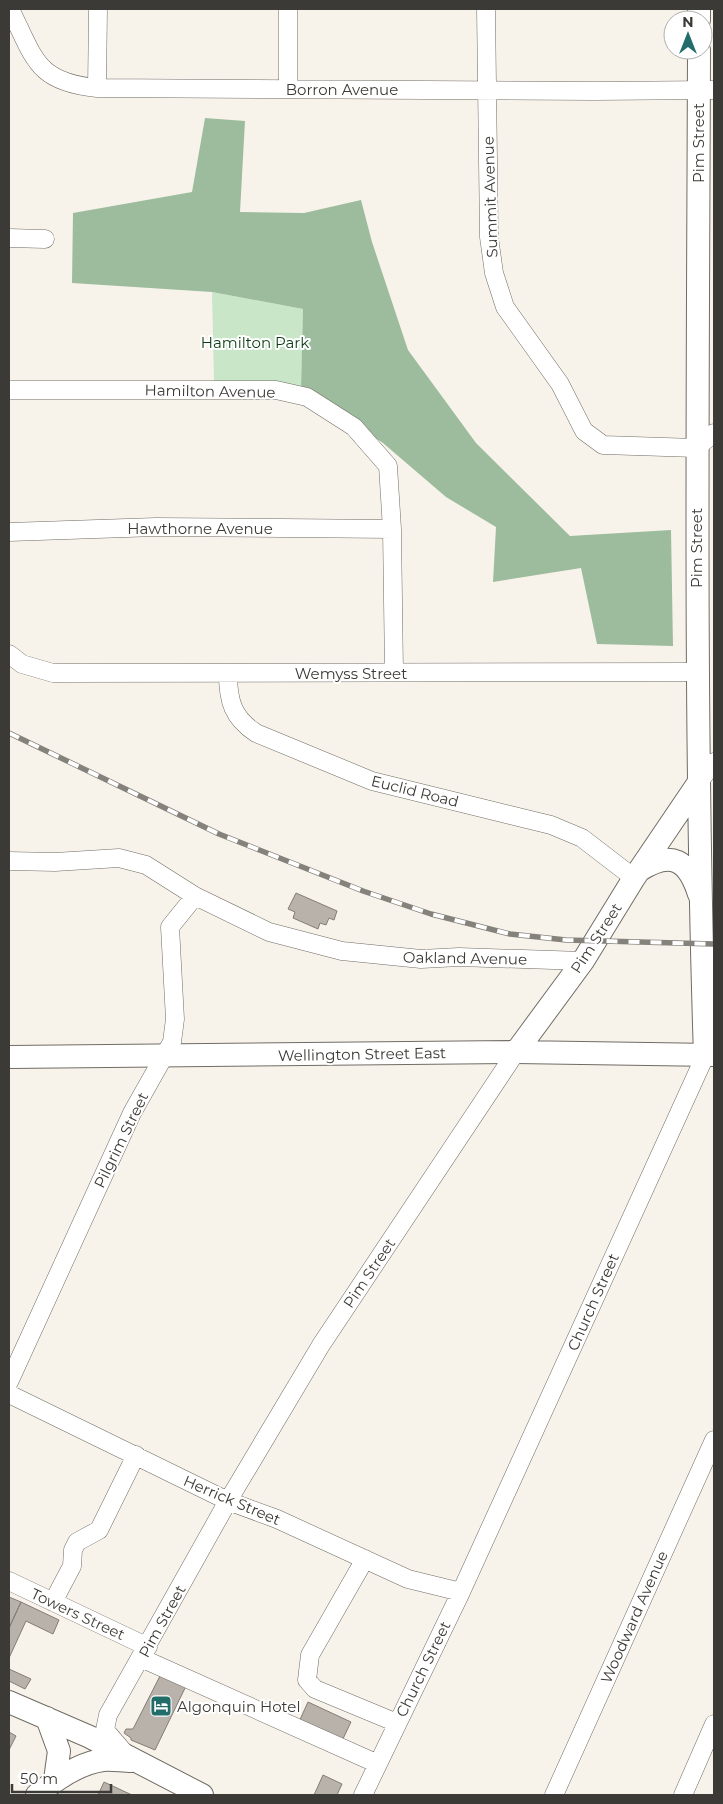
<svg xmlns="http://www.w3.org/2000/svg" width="723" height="1804" viewBox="0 0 723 1804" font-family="Montserrat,sans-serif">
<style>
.green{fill:#c9e6c9}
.forest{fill:#9cbc9d}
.building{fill:#b9b2ab;stroke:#847d76}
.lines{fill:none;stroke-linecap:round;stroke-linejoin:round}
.minor-casing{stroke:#706c64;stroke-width:19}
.major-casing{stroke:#706c64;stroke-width:24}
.minor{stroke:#fff;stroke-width:18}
.major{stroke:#fff;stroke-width:22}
.rail-casing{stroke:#85827c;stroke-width:5.5}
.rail{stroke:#fff;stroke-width:4;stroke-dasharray:11;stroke-linecap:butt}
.labels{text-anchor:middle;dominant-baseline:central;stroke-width:4;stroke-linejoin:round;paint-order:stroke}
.street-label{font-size:15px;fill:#3c3a36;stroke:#fff}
.park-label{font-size:15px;fill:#0b3c12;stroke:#fff}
.poi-label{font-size:15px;fill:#3c3a36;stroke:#fff;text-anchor:start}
</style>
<rect width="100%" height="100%" fill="#f8f3ea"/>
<path class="green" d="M212,292l91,17 -2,79 -87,-6z"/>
<path class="forest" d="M205,118l40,3 -5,91 64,1 57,-13 11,42 36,108 68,93 94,93 101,-6 2,116 -76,-2 -16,-76 -88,14 3,-55 -50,-30 -63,-54 -82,-55 2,-79 -91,-17 -140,-9 1,-70 119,-21z"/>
<path class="building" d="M296,893l41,18 -3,9 -5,-2 -3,7 -6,-2 -2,6 -25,-11 2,-6 -7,-3z
M9,1597l12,5 -12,26z
M21,1602l38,18 -6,14 -27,-13 -17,37v-30z
M9,1669l22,10 -6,10 -16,-8z
M162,1672l25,12 -32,66 -24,-10v-2l-7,-5 2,-4h7z
M308,1702l43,20 -10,21 -43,-19z
M9,1732l7,4 -7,14z
M323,1775l19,9 -5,11h-23z
M104,1782l28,13h-34z"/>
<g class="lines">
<g class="minor-casing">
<path id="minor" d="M10,9c25,50 26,73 87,79l497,3 120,-1
M288,9v80
M486,9l3,228 5,36 11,34 55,77 24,47 19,14 93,3 18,-15
M97,88l1,-79
M9,238l36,1
M9,390h267l31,7 47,30 34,39 4,63 2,143
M9,532l147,-5 236,2
M9,654l13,10 31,9 644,-1
M228,674c0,27 5,44 28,59l116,48 179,44 31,13 52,40
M699,782l15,-20
M9,861l46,1 64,-4 27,7 49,31 74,36 73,19 79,8 38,-2 124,4
M9,1382l123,-269 40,-71 3,-23 -5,-92 25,-31
M9,1394l219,107 49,18 131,60 53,13
M365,1559l-55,96 -3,25 8,9 82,34
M9,1581l139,66
M53,1602l19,-36 1,-16 4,-8 22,-12 37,-75
M141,1658l237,106
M123,1751l-18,-21 3,-15 120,-214 93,-156 195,-293
M363,1795l98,-203 244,-536
M554,1795l160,-355
M683,1795l31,-71"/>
</g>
<g class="major-casing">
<path id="major" d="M699,20v-11
M699,50c-1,335 -5,670 6,1006
M640,870c32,-20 48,-10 59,24
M516,1052l67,-91 51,-83 65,-96
M9,1057l507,-5 198,3
M9,1702l81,35 112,58
M47,1718l12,33 -4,29
M37,1795c18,-15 42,-32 66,-35 9,-1 19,1 28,1"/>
</g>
<use href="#minor" class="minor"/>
<use href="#major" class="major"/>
<g class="rail-casing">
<path id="rail" d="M9,733l210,101 144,57 68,23 79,20 56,6 148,4"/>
</g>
<use href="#rail" class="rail"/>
</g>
<defs>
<g id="hotel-square" transform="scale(1.125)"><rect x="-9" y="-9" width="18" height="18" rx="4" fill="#226d6a" stroke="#fff"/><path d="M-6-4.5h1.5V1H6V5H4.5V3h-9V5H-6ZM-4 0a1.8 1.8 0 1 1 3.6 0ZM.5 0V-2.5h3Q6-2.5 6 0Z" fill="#fff"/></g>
</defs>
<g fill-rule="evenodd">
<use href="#hotel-square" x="161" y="1706"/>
</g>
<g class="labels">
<g class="street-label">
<text x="342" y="89">Borron Avenue</text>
<text transform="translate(698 143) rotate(-90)">Pim Street</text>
<text transform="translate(490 197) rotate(-92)">Summit Avenue</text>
<text transform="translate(210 391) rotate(1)">Hamilton Avenue</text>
<text x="200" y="528">Hawthorne Avenue</text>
<text transform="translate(696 548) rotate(-90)">Pim Street</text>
<text x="351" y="673">Wemyss Street</text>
<text transform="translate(415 791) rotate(14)">Euclid Road</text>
<text transform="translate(596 938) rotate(-57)">Pim Street</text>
<text transform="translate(465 958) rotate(1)">Oakland Avenue</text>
<text transform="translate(362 1054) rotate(-1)">Wellington Street East</text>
<text transform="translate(121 1140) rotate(-64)">Pilgrim Street</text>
<text transform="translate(369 1273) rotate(-56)">Pim Street</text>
<text transform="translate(593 1302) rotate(-66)">Church Street</text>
<text transform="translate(232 1500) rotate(23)">Herrick Street</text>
<text transform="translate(78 1614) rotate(25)">Towers Street</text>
<text transform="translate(634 1617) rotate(-66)">Woodward Avenue</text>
<text transform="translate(162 1621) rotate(-61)">Pim Street</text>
<text transform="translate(423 1669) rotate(-64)">Church Street</text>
</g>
<g class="park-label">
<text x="255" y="342">Hamilton Park</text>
</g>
<g class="poi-label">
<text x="177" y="1706">Algonquin Hotel</text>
</g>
</g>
<rect width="723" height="1804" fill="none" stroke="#3c3a36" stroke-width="20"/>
<g transform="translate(688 35)"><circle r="24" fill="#ffffff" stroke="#b1b0af"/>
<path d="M0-4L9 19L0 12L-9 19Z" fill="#226d6a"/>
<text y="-8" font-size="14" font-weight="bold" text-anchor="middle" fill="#3c3a36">N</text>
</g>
<path d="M12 1784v8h99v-8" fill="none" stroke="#3c3a36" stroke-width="2.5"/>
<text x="20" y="1784" font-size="15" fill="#3c3a36" stroke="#ffffff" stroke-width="4" paint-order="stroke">50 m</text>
</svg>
